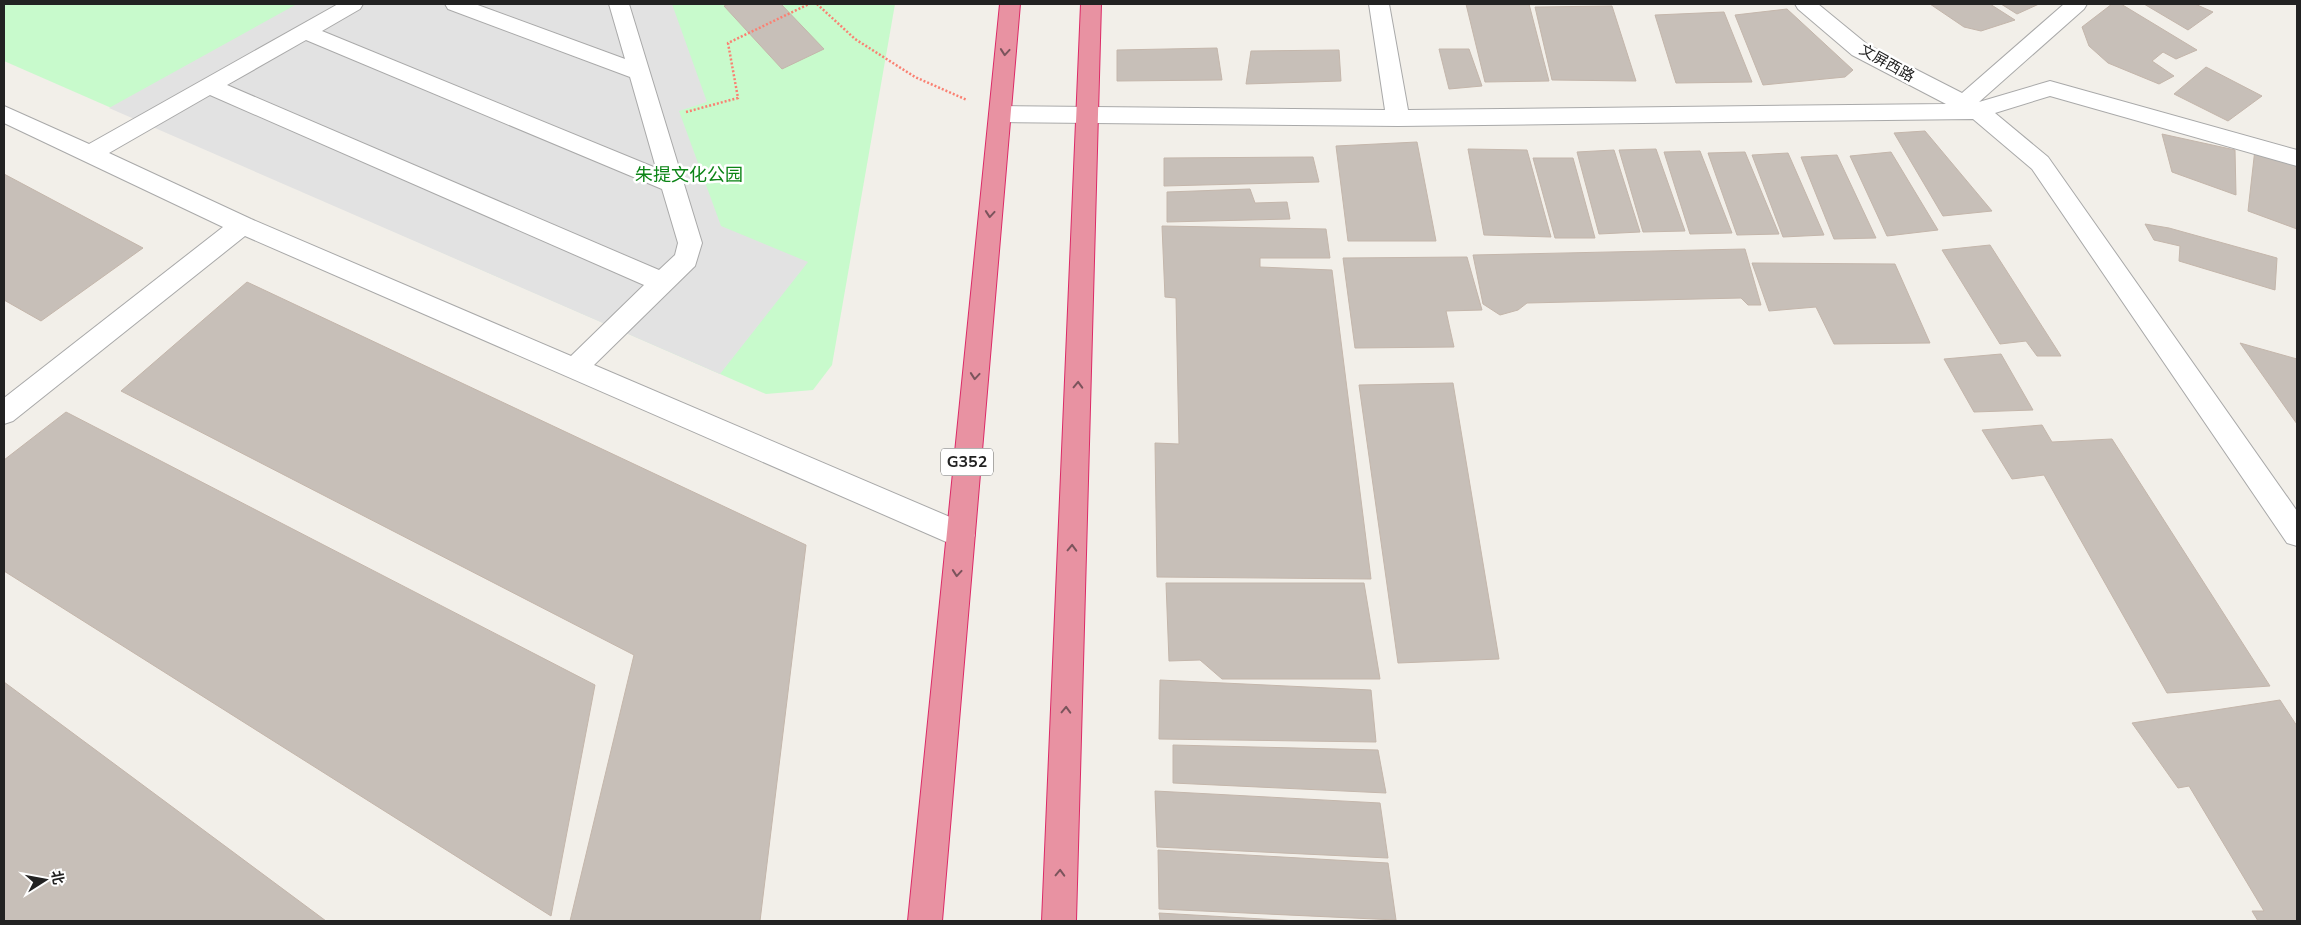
<svg xmlns="http://www.w3.org/2000/svg" width="2301" height="925" viewBox="0 0 2301 925" font-family="'Nunito Sans','Noto Sans SC',sans-serif">
<style>
.park{fill:#c8facc}
.parking{fill:#e2e2e2}
.building{fill:#c7bfb8;stroke:#c4b6ab}
.lines{fill:none;stroke-linecap:round;stroke-linejoin:round}
.minor-casing{stroke:#a9a9a9;stroke-width:2}
.highway-casing{stroke:#dc2a67;stroke-width:2}
.path{stroke:#fa8072;stroke-width:2.5;stroke-dasharray:2 2;stroke-linecap:butt}
.minor{fill:#fff;fill-rule:evenodd}
.highway{fill:#e892a2;fill-rule:evenodd}
.oneway{stroke:#7b545c}
.labels{text-anchor:middle;dominant-baseline:central;stroke-width:5;stroke-linejoin:round;paint-order:stroke}
.far-street-label{font-size:15px;fill:#222;stroke:#fff}
.shield{fill:#fff;stroke:#646464;stroke-width:1}
.shield-label{font-size:16px;font-weight:bold;fill:#222}
.park-label{font-size:18px;fill:#0c8416;stroke:#fff}
</style>
<rect width="100%" height="100%" fill="#f2efe9"/>
<path class="park" d="M4,4h891l-63,361 -19,25 -47,4 -46,-20 -716,-313z"/>
<path class="parking" d="M297,4h375l35,98 -28,9 42,115 87,36 -88,112 -611,-266z"/>
<path class="building" d="M730,4h51l43,45 -42,20 -58,-63z
M1466,4h63l20,77 -64,1z
M1930,4h60l25,16 -34,11 -17,-4z
M2001,4h38l-22,10z
M2112,4h9l76,46 -21,9 -13,-7 -11,9 22,15 -15,8 -51,-21 -19,-17 -7,-19z
M2144,4h51l18,8 -25,18z
M1612,6l24,75 -84,-1 -17,-73z
M1787,9l66,61 -8,7 -82,8 -28,-70z
M1724,12l28,70 -76,1 -21,-68z
M1217,48l5,32 -105,1v-31z
M1439,49h30l13,37 -33,3z
M1339,50l2,31 -95,3 5,-33z
M2206,67l56,29 -34,25 -54,-27z
M1925,131l67,80 -49,5 -49,-83z
M2162,134l73,16 1,45 -64,-23z
M1417,142l19,99h-88l-12,-95z
M1468,149l59,1 24,87 -67,-2z
M1656,149l29,82 -42,1 -24,-82z
M2255,149l42,14v66l-49,-18z
M1614,150l26,82 -41,2 -22,-82z
M1700,151l32,82 -42,1 -26,-82z
M1745,152l34,82 -42,1 -29,-82z
M1891,152l47,78 -51,6 -37,-80z
M1788,153l36,82 -41,2 -31,-82z
M1837,155l39,83 -42,1 -33,-82z
M1313,157l6,25 -155,4v-28z
M1533,158h40l22,80h-40z
M4,174l139,74 -102,73 -37,-21z
M1250,189l5,14 32,-1 3,17 -123,3v-30z
M2145,224l24,4 108,30 -2,32 -96,-29 1,-15 -26,-6z
M1162,226l164,3 4,29h-70v9l72,3 39,309 -214,-2 -2,-134 24,1 -3,-146 -11,-1z
M1990,245l71,111h-24l-11,-15 -26,3 -58,-94z
M1745,249l16,56h-13l-7,-7 -214,5 -9,7 -18,5 -17,-11 -10,-49z
M1467,257l15,53 -36,1 8,36 -99,1 -12,-90z
M1752,263l143,1 35,79 -96,1 -18,-37 -47,4z
M247,282l559,263 -46,376h-190l64,-266 -513,-264z
M2240,343l57,16v65z
M2001,354l32,56 -59,2 -30,-53z
M1453,383l46,276 -101,4 -39,-278z
M66,412l529,273 -44,231 -547,-345v-111z
M2042,425l10,17 60,-3 158,247 -103,7 -123,-218 -32,4 -30,-49z
M1166,583h198l16,96h-158l-22,-19 -31,1z
M1160,680l211,10 5,52 -217,-3z
M4,682l322,239h-322z
M2280,700l17,26v195h-39l-6,-10h12l-75,-125 -11,2 -46,-65z
M1173,745l205,5 8,43 -213,-10z
M1155,791l225,12 8,55 -231,-11z
M1158,850l230,13 8,57 -237,-11z
M1159,913l138,8h-137z"/>
<g class="lines">
<g class="minor-casing">
<path id="minor" d="M338,4h25l-3,5 -38,22 334,137 -26,-91 -182,-68 -3,-5h30l150,55 -16,-55h20l73,239 -7,23 -101,99 377,161 4,9 -4,9 -10,3 -10,-3 -706,-308 -232,185 -9,3v-26l219,-171 -219,-104v-17l85,38zM306,40l356,149 16,54 -3,12 -16,15 -432,-185zM210,95l434,190 -73,71 -320,-137 -142,-66z
M1369,4h20l19,106 538,-6 -94,-49 -54,-46 -3,-5h23l50,41 94,48 102,-89h23l-3,5 -105,93 71,-21 247,69v16l-247,-70 -55,17 53,44 249,354v35l-10,-3 -255,-374 -59,-50 -575,7 -398,-4 -8,-3 -3,-5 3,-5 8,-3 385,4z"/>
</g>
<g class="highway-casing">
<path id="highway" d="M1000,4h20l-78,917h-34z
M1081,4h20l-25,917h-34z"/>
</g>
<path class="path" d="M817,4l38,35 60,38 52,23
M686,112l52,-14 -10,-55 81,-39"/>
<use href="#minor" class="minor"/>
<use href="#highway" class="highway"/>
</g>
<defs><path id="oneway-chevron" d="M-2-3.5L2.5 0L-2 3.5" fill="none" stroke-width="1.6" stroke-linecap="round" stroke-linejoin="round" transform="scale(1.25)"/></defs>
<g class="oneway">
<use href="#oneway-chevron" transform="translate(1005 52) rotate(95)"/>
<use href="#oneway-chevron" transform="translate(990 214) rotate(95)"/>
<use href="#oneway-chevron" transform="translate(975 376) rotate(95)"/>
<use href="#oneway-chevron" transform="translate(1078 385) rotate(-88)"/>
<use href="#oneway-chevron" transform="translate(1072 548) rotate(-88)"/>
<use href="#oneway-chevron" transform="translate(957 573) rotate(95)"/>
<use href="#oneway-chevron" transform="translate(1066 710) rotate(-88)"/>
<use href="#oneway-chevron" transform="translate(1060 873) rotate(-88)"/>
</g>
<g class="labels">
<g class="far-street-label">
<text transform="translate(1887 63) rotate(29)">文屏西路</text>
</g>
<rect class="shield" x="941" y="448.5" width="52" height="27" rx="4"/>
<g class="shield-label">
<text x="967" y="462">G352</text>
</g>
<g class="park-label">
<text x="689" y="175">朱提文化公园</text>
</g>
</g>
<rect width="2301" height="925" fill="none" stroke="#222222" stroke-width="10"/>
<g transform="translate(45 880) rotate(79)" stroke="#ffffff" stroke-width="4" paint-order="stroke">
<path d="M0-4L9 19L0 12L-9 19Z" fill="#222222"/>
<text y="-8" font-size="14" font-weight="bold" text-anchor="middle" fill="#222222">北</text>
</g>
</svg>
